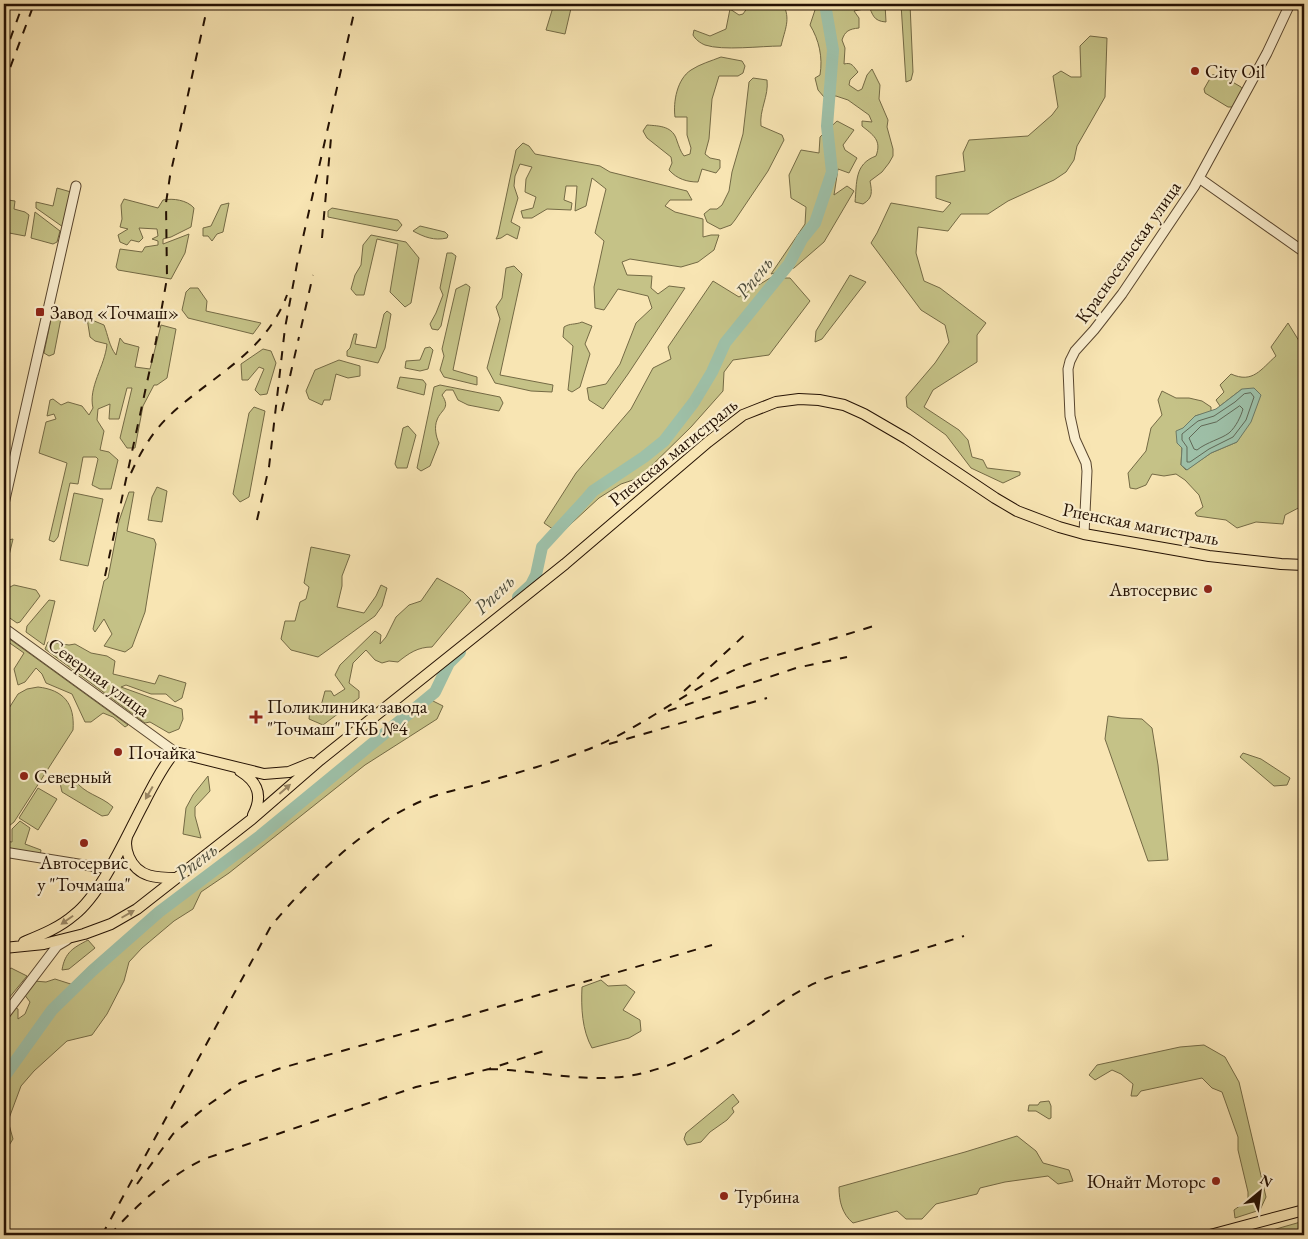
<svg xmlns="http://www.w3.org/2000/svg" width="1308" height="1239" viewBox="0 0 1308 1239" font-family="'EB Garamond',serif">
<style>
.green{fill:#c5c287;stroke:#746a45}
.water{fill:#9ec0a8;stroke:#6d7a66}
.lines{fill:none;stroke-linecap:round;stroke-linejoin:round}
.shore{stroke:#616856;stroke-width:1}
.river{stroke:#9ec0a8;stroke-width:12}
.minor-casing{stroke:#59462f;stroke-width:11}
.major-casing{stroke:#241103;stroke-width:12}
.minor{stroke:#faeece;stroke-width:9}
.major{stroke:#f8e5b3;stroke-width:10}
.rail{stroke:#241103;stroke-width:2;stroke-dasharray:9 9;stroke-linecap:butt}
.oneway{fill:#998664}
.poi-dot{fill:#8f2418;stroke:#faeece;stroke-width:2}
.labels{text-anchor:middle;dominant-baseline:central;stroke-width:4.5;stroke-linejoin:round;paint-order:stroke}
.poi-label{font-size:19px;fill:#241103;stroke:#faeece;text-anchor:start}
.street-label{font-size:19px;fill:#241103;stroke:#faeece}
.water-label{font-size:20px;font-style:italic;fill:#4f4e3d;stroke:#faeece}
</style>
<rect width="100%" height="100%" fill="#f8e5b3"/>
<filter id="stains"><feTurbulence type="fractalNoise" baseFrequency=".004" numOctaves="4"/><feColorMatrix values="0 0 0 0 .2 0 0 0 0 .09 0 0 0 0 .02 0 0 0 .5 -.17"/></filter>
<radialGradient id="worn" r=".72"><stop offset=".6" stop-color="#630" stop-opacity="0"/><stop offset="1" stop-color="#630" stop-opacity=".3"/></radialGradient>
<path class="green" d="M554,4h18l-7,30 -19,-4z
M750,4h33c8,15 2,25 -2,42 -20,0 -58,5 -76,-1 -5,-2 -10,-6 -12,-10l1,-5 16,6 16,-7 4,-20 9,6 4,-1z
M817,4h41l5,1 1,4 -10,2 5,7v10c-10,1 -14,3 -17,12l3,8 -1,16c8,-2 9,2 14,8l-8,8 -1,5 9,6 4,-2 5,-14 5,-6 8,16 -1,14 9,21 -1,7 6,22v7l-4,7 -7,9 -12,9c2,11 3,17 -7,23l-8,-2c2,-19 -1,-38 21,-46 6,-16 -3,-21 -14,-30v-5l10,1 -3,-7 -21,-15 -12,-4 -12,1 -6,-7 -3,-12 5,-3c3,-18 -1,-35 -10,-50z
M868,4h17l1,18c-13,-1 -13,-7 -18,-18z
M901,4h9l3,68 -2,8 -5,2z
M1090,36l17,2 -2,59 -28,49 -3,14 -8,12 -12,8 -46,21 -20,13h-27l-13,17 -30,-4 -2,26 8,28 16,7 46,35 -9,12v27l-44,28 -9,17 35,23 9,10 4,17 11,3 4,8 33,4v3l-17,8 -32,-15 -25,-33 -39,-28 -1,-10 29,-34 14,-21 -4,-17 -24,-15 -50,-67 6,-10 14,-30 52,9 8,-9 -15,-5v-22l29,-5 -2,-18 6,-13 59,-4 24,-21 6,-8 -5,-31 8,-5 10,6h10l-1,-31z
M721,57l21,4 3,5 -2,7 -5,3h-19l-7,23 -3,40 -4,15 5,4 10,2v8l-4,5 -14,-4 -4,13c-11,0 -21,-3 -29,-12l3,-7 -1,-6 -24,-19 -4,-7 4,-6c13,1 26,1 30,16 2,5 3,10 7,15l6,-2 1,-6 -4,-13v-18h-12c-2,-15 2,-38 16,-47 9,-6 20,-9 30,-13z
M1219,74l22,13 3,5 -9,15h-7l-23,-14 -1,-4 8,-14z
M753,78l14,2c2,16 -8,30 -6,46l21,9 2,5 -16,31 -33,49 -4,5 -11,4 -13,-7 -3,-8 6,-5h7l5,-4 7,-14 3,-19 11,-38 6,-52z
M837,121l17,9 -11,15 2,5 12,8 -8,15 -11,-4 -4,26 13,-9 7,5 -30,51 -30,26 -23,6 34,-50 1,-17 -15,-9 -2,-23 12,-25 18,3 1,-16z
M523,143l6,3 6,8 65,12 10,6 77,19 5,9h-22l-5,6 10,6 28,7v18l8,-2h8l-5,15 -16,12 -17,5 -51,-8 -8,3 5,13 25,1 -1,12 7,6 11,-8 16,2 -57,86 -25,35 -14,-9 -2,-12 19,-4 14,-20 16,-41 16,-15 -4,-12 -30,-7 -14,21 -9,-2 -1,-21 10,-46 -9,-8 11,-44 -14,-11 -6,28 -11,5 2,-25h-11l-2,14 8,3 -1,7 -24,-1 -15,9h-9l-2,-7 12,-3 3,-11 -11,-5 1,-13 6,-12 -12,-3 -5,12 -1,10 4,12 -7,24 9,5 -3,12 -10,-5 -6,4 -5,1 2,-4 18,-85z
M57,188l14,4 -8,35 -27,-19v-6l17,4z
M124,199l34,9 5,-8c10,-2 24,0 31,8l-3,19 -20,10 -8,2v5l26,-10 -4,19 -14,26 -53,-9 -2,-3 4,-18 22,3 3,-5 13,-2v-4l-6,-2 6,-3 -1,-7 -18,-1 4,10 -4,4 -8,-2 -4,5 -7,-3 -2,-7 10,-6 -8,-2 2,-8 -1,-14z
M8,200l7,1 -1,8 11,3 4,3 -4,21 -21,-4v-12z
M229,203l-6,29 -6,2 -5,7 -4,-5h-5v-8l8,-2 10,-21z
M332,208l66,12 4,5 -5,6 -69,-14v-6z
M35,212l25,19 -3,11 -4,2 -22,-6z
M420,226l25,6 3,3 -1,3c-13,3 -23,-1 -34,-7z
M371,235l35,7 13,16 -8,45 -6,4 -15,-15 8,-48 -21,-5 -13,56h-8l-5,-6 4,-14 6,-10 2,-20z
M447,253h5l4,3 -15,70 -3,4 -6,-1 -2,-5 6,-11 7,-18 -3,-7z
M514,266l8,8 -22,101 53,10 -1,7 -21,-1 -36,-8 -8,-15 13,-49 -4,-12 6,-9 4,-30z
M850,275l16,7 -44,57 -7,3 1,-11z
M770,278h20l20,23 -41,54 -36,5 -9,12 -1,19 -32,36 -52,51 -18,6 -22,14 -39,36 -16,-11 32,-50 55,-64 22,-41 18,-9 -3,-12 45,-66 26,16z
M466,284l4,3 -17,83 24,7v8l-33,-8 -4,-7 4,-14 -2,-7 14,-60z
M190,288h8l9,13 -1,10 55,12 -8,11 -65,-16 -6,-8 4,-18z
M57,310l5,3 -8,41 -5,2 -5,-3 8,-39z
M387,311l4,3 -6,34 -7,15 -31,-7v-5l3,-3 4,-14h3l-2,10 21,4 8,-34z
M87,318l17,7c4,10 5,21 12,30l4,-17 4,5 15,4 -4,20 15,2 11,-44 15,4 -9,49 -10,7h-3l-11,21 -8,42h-8l-7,-10 12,-50h-5l-8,31h-10l1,-15 -12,5 -1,11 7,11 -4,19 9,2 9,8 -7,29h-11l-8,-4 6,-26 -2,-2h-13l-5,27 -8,-1 -12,54 -4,5 -5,-2 18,-77 -28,-10 7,-31 10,-3 -2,-5 -7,2 3,-16 3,-1 8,6 7,-3 14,4 7,9 4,-7c-5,-21 12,-42 14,-64l-12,-3 -5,-4z
M582,322l10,4 -7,18 5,10 -10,33 -8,5 -4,-2 5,-44 -10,-9 1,-10c6,-4 11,-2 18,-5z
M1288,323l16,26v156l-19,10 -2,9 -27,-2 -19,6 -11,-8 -29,-4 -2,-3 8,-6 -4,-12 -14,-15 -9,-6 -12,2 -12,-2 -6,11 -10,4 -6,-1 -2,-15 18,-22 5,-23 11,-13 -4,-15 4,-9 14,7h13l13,3 9,6v5l-16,4 -12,12 -2,37 5,5 25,-17 26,-11 5,-53 -22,17 -4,-6 8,-8 -4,-7 11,-11c22,10 30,-5 45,-18l-5,-9z
M430,347l3,3 -5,19 -8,2 -15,-3 1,-7 14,-1 5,-12z
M263,349l8,2 5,12 -9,31 -7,1 -5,-5 9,-21 -5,-2 -11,13h-6l-1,-16z
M339,360l21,6v10l-12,2 -12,-4 -6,26h-6l-2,5 -13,-6 -3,-8 9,-21z
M400,377l23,3 3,4 -2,11 -27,-7z
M440,385l60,12 3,6 -4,8 -31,-6 -10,-5 -5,-10h-7l-4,5c9,14 -1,14 -5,25 -3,7 -1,17 2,23l-9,23 -9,5 -4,-3 17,-81z
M254,407l11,4 -16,86 -9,5 -7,-8 16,-81z
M408,426l8,9 -9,33h-10l-2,-4 8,-36z
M157,487l10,4 -5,31 -14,-2 4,-23z
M129,492h5l-7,39 27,8 2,5 -11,68 -13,35 -7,5 -21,-6 8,-12 -8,-15 -9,13 -2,-3 11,-48 4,-3 11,-57z
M74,493l29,6 -15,67 -28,-6z
M13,539l-9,37v-33l4,-3z
M311,547l39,8 -8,21v10l-5,21 27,6 12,-17 5,-11 6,3 -5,18 -7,10 -57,41 -27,-7 -10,-11 4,-18h10l5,-19 6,-3 3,-12 -5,-4z
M437,578l26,14 8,8 -39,47c-14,0 -23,6 -34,15l-9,-1 -7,2 -7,-3 -9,-10 -13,13 -4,20 10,8v7l-36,27 -14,-6 1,-11 11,-2 4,-15h6l3,5 11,-7 -10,-14 5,-10 35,-34 6,4 -1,9 6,-7 10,-20 13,-12 12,-4z
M14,585l22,5 4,6 -20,26 -3,1 -13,-9v-12l2,-13z
M49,600l6,1 -11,44 -18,-13 1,-6z
M4,635l124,90 -3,2 -12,-10 -10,-4 -12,9h-6l-13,-28 -26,-11 -4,-9 -6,-6 -11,14 -7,3 -4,-16 10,-16 -20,-14z
M48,642l21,3 6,-1 16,9 16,3 8,5 -2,13 42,10 4,-9 27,8 -4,15 -7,4 -9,-8h-15l-25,-9 -5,2 61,22 1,10 -4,10 -10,4 -19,-11 -5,1 -100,-74z
M38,687c26,3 37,17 35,43l-59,92 -10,8v-114l14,-22 9,-5z
M431,700l12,6 -6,13 -72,46 -136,108 -28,19 -8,17 -19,12 -32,27 -13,14 -5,19 -17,33 -15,21 -25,6 -33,30 -13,15 -13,35 5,18 -5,8 -4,1v-126l10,-15 4,2v10l7,-5 5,-12 -6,-8 10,-13 12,1 9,-3 25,8c51,-52 111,-93 168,-138 61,-49 122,-99 183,-149z
M1108,716l13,2 21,1 10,9 6,37 10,95 -20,1 -43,-122z
M1243,753l18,6 29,19 -3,7 -13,1 -34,-29z
M208,776l2,15 -15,16v9l6,22 -18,-4 3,-26 7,-13z
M63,779h11c11,16 26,16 39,28l-5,8 -6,1 -40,-24 -2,-9z
M38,788l19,11 -19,31 -19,-12z
M20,821l10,7 -5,16 16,6 -1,6 -36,-6v-9l8,1v-13z
M88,940l7,8 -26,21 -7,1c3,-18 11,-22 26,-30z
M11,968l16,8 -23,28v-31z
M601,980l7,6 18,-1 9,7 -12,18 17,10 1,11 -12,7 -37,10c-10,-18 -11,-40 -10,-61z
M1204,1045l21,12 14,25 27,115 -6,13 -25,8 -1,-8 14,-10v-8l-10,-42v-13l-16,-45 -10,-4 -10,-10 -61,13 -4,5h-6l2,-12 -12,-10 -9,-4 -17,10 -6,-5 8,-10 83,-18z
M733,1094l6,8 -7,6 2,4 -7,8 -17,12 -9,10 -14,3 -3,-6 2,-6z
M1049,1101l2,5v12l-2,1 -13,-8h-8l1,-6h9l2,-3z
M1017,1136l19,15 7,12 26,7 4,11 -15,3 -10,-8 -43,6 -25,6 -3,6 -41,10 -14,15h-16l-9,-8 -44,12c-11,-9 -14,-22 -14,-36l126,-35z
M1304,1221v8l-23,6h-26z"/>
<path class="water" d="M1254,388l7,7 -10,27 -14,20 -26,11 -24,17 -6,-5 1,-17 -5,-5 -1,-12 7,-3 12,-12 21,-7 26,-20z"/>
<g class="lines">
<path class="shore" d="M1251,393l3,4 -8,23 -13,17 -24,12 -19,13h-3v-15l-5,-7v-6l16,-13 16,-5 21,-14 9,-8z
M1240,406l3,3c-2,7 -7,18 -14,24 -8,6 -22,9 -32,17l-3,-1 -5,-11 12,-12 15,-4z"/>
<path class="river" d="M518,597l13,-12 5,-10 6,-28 45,-49 6,-7 51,-34 20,-16 30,-39 18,-30 13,-29 64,-79 13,-25 13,-16 17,-51 -5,-46 6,-76 -8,-46
M4,1077l48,-67 40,-39 67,-59 101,-76 175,-144 14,-29 11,-11"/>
<g class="minor-casing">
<path id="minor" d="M1199,178l105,74
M4,504l72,-318
M1084,534l3,-63 -1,-8 -11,-24 -5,-23 -2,-47 2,-8 5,-10 19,-21 28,-36 72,-107 73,-134 23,-49
M4,628l171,124
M4,852l105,17
M4,1016l53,-70 10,-6"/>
</g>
<g class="major-casing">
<path id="major" d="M240,771c18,11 23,25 13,44
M127,837c-2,7 -1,13 2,20 9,21 28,21 48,21
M24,942c17,-7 35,-14 50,-27 28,-22 52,-78 69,-110 8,-16 20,-40 32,-53l89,22 25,-2 22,-9
M4,948l40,-4 40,-10 27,-10 26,-15 115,-90 68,-59 245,-196 143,-122 35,-27 33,-13 23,-3 20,1 25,5 20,9 43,25 88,59 22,13 42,16 25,7 125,22 72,8 23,1
M1210,1235l94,-25"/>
</g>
<use href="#minor" class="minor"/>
<use href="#major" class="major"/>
<path class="rail" d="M4,56l19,-52
M4,84l30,-80
M322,238l9,-100
M301,328l12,-53
M282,411l17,-74
M131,473c9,-20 22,-42 38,-57 42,-40 96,-62 118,-121
M257,520l12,-53 16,-139 12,-64 59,-260
M117,521l39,-180 11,-63 -1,-75 4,-27 38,-172
M105,576l13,-60
M684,691l66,-61
M668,711l128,-43 51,-11
M609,744l158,-46
M489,1069c52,1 103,17 154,4 34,-8 74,-28 103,-47 24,-15 47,-34 74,-45 16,-7 34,-11 50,-16 32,-10 63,-19 94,-29
M137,1184l36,-50 35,-29 32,-22 38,-14 188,-53 246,-71
M102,1235l169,-309c41,-49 94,-101 153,-126 15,-7 32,-10 48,-14 40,-12 83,-23 122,-39 48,-20 89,-54 136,-75 19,-9 40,-15 61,-21 28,-8 57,-17 86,-26
M110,1235c25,-29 59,-59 94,-76l212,-72 73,-18 55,-18"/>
</g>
<defs><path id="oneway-solid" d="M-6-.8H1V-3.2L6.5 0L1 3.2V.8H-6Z" transform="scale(1.25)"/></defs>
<g class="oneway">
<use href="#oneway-solid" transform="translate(285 789) rotate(-41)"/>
<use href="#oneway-solid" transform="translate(149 793) rotate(120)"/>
<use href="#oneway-solid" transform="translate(128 914) rotate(-30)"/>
<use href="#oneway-solid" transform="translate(67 920) rotate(145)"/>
</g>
<g class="poi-dot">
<circle cx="1195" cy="71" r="5"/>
<rect x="35" y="307" width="10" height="10" rx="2.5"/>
<circle cx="1208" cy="589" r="5"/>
<path d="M253.5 709.5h5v5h5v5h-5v5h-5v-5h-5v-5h5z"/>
<circle cx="118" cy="752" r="5"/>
<circle cx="24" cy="776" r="5"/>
<circle cx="84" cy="843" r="5"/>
<circle cx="1216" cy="1181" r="5"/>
<circle cx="724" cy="1196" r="5"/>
</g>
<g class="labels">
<g class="poi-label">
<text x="1205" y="71">City Oil</text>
<text x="50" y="312">Завод «Точмаш»</text>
<text x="1198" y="589" text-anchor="end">Автосервис</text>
<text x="267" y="706">Поликлиника завода<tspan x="267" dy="22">"Точмаш" ГКБ №4</tspan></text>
<text x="128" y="752">Почайка</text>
<text x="34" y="776">Северный</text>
<text x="84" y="862" text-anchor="middle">Автосервис<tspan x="84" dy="22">у "Точмаша"</tspan></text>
<text x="1206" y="1181" text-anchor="end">Юнайт Моторс</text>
<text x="734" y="1196">Турбина</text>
</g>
<g class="street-label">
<text transform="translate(1128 252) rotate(-55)">Красносельская улица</text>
<text transform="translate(673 452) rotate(-39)">Рпенская магистраль</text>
<text transform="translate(1141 524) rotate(11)">Рпенская магистраль</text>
<text transform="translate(99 677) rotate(36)">Северная улица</text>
</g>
<g class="water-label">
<text transform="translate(754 277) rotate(-51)">Рпень</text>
<text transform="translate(494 594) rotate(-44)">Рпень</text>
<text transform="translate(196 861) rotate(-37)">Рпень</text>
</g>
</g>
<rect width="1308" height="1239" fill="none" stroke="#f8e5b3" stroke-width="20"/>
<rect x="5" y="5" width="1298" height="1229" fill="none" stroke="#241103" stroke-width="2.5"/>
<rect x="10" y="10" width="1288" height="1219" fill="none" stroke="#241103"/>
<g transform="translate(1260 1192) rotate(29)" stroke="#faeece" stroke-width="4" paint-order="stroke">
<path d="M0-4L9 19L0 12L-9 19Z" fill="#241103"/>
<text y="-8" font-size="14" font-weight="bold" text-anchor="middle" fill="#241103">N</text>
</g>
<rect width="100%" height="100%" filter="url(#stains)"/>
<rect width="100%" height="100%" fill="url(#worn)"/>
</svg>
